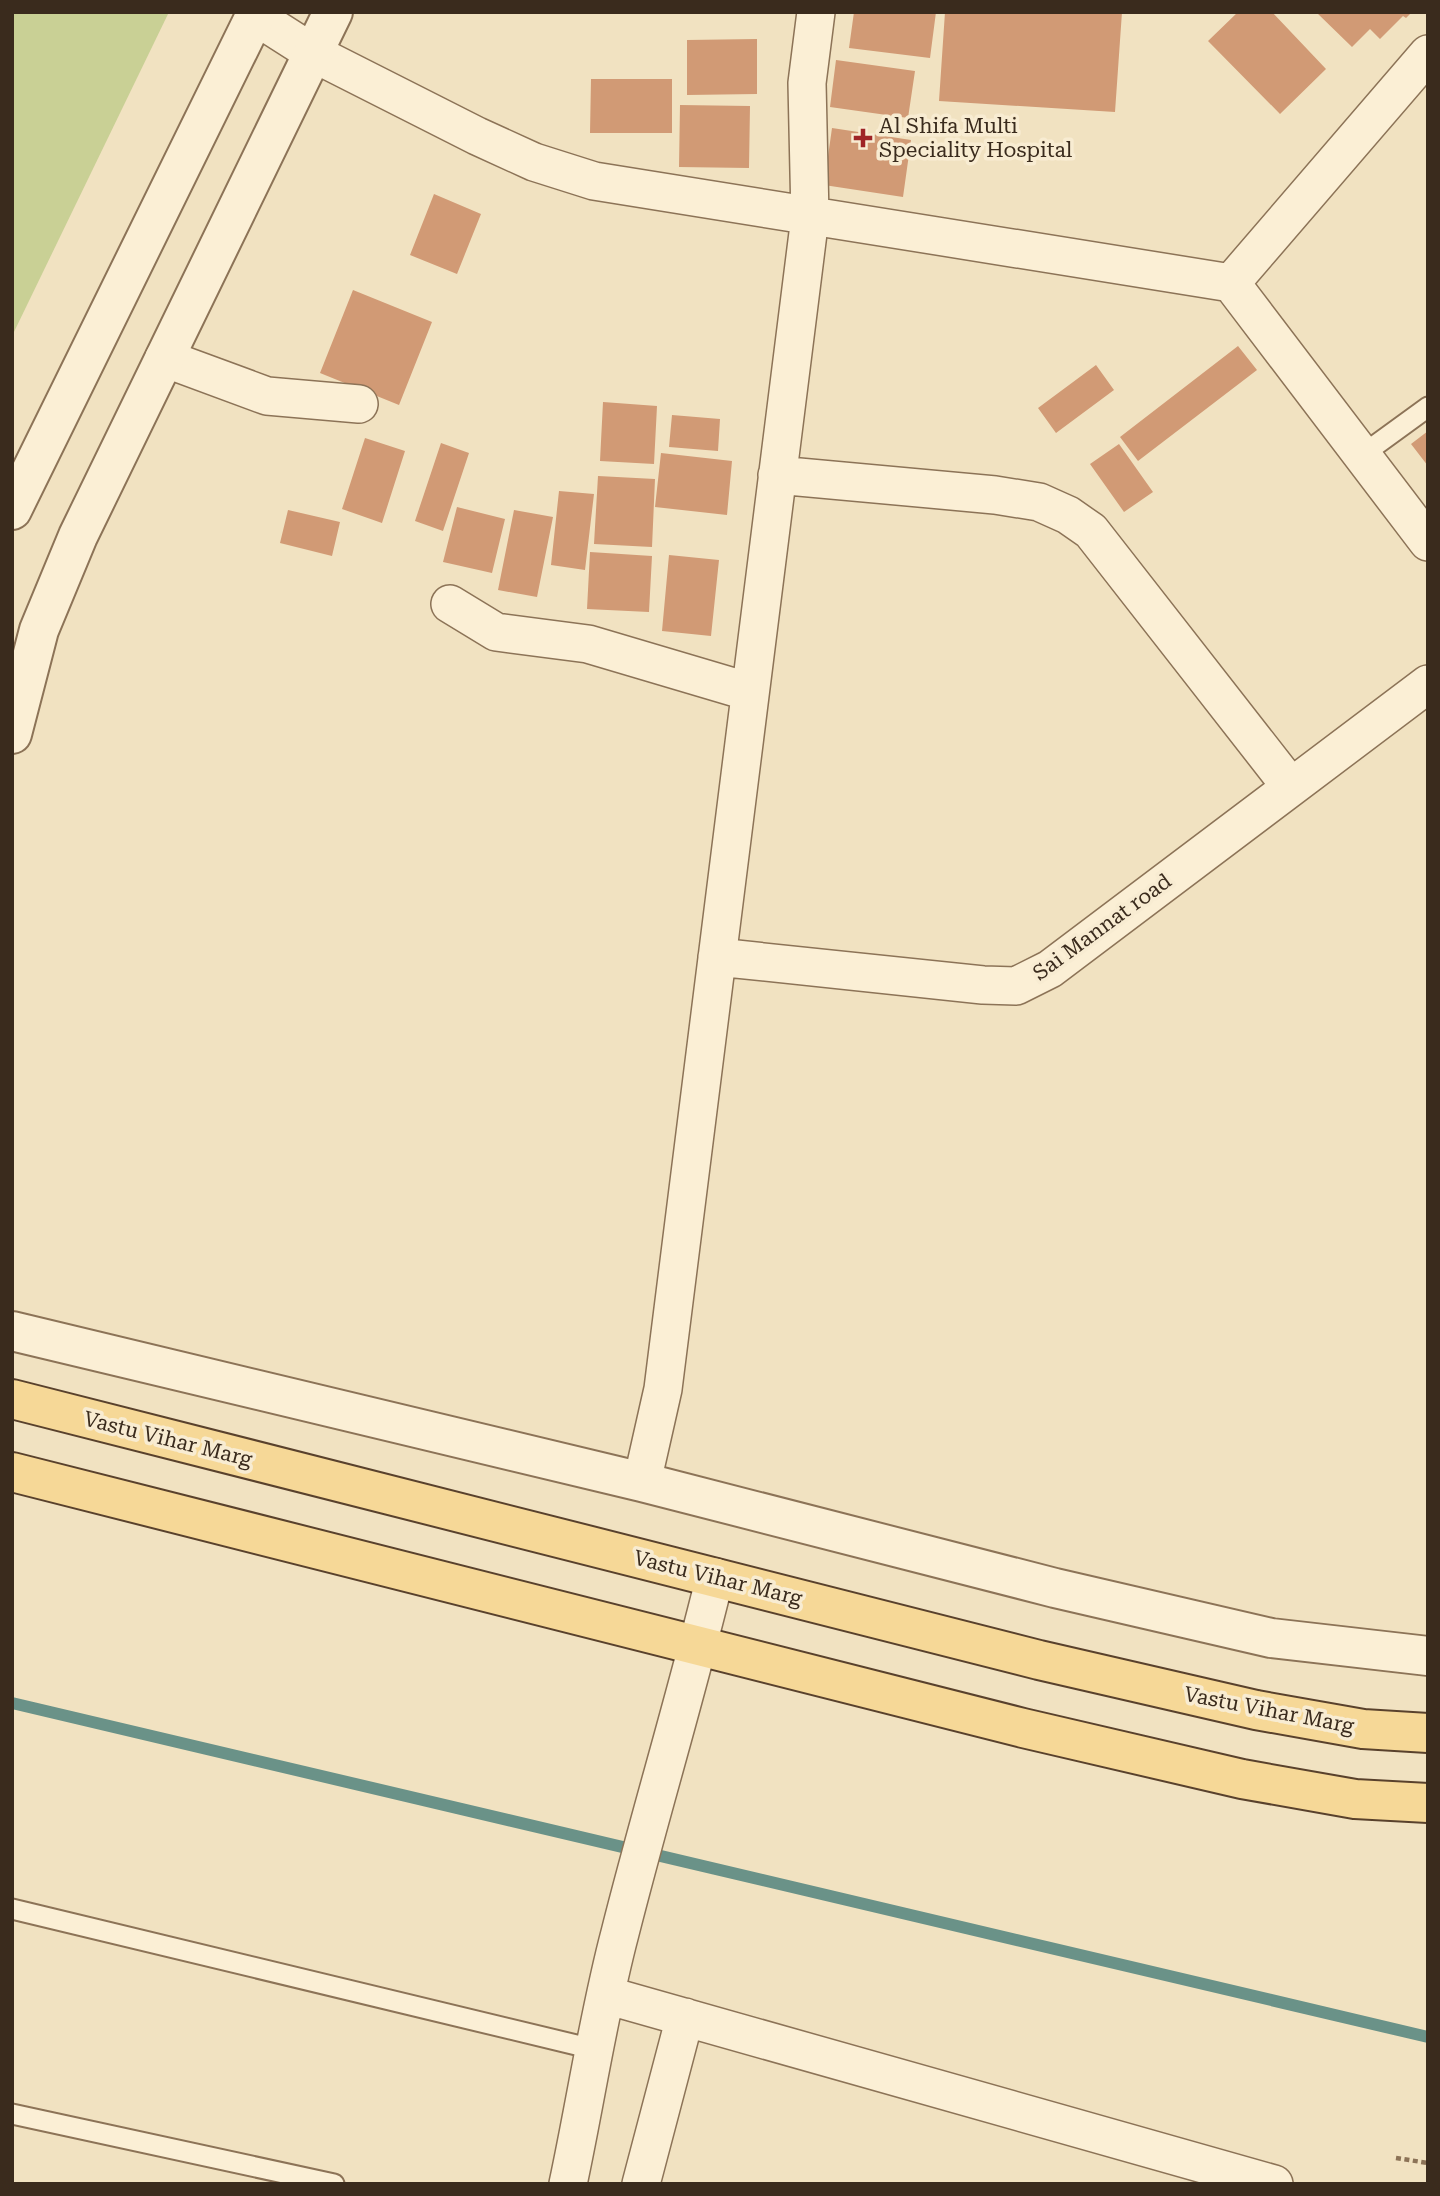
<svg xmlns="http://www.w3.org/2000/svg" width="1440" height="2196" viewBox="0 0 1440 2196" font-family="'Roboto Serif',serif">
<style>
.green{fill:#c9d095}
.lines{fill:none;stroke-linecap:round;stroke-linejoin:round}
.stream{stroke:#6a9288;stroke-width:12}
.building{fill:#d19a75}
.service-casing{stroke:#8c7357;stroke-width:23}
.minor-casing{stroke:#8c7357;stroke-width:40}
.tertiary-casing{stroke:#8c7357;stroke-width:42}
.primary-casing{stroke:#59412c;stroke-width:42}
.path{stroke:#8c7357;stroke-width:4.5;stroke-dasharray:5 3.5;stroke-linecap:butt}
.service{stroke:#fbefd5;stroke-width:19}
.minor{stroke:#fbefd5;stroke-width:37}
.tertiary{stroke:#fbefd5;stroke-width:38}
.primary{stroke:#f6d897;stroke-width:38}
.poi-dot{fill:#9f2426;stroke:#f8ecd2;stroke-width:2.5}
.labels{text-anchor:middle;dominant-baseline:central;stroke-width:7;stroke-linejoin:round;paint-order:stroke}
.poi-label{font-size:21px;fill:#3a2b1d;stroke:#f8ecd2;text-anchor:start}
.street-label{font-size:21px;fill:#3a2b1d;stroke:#f8ecd2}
</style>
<rect width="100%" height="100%" fill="#f1e2c1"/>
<path class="green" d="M12,12h157l-157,324z"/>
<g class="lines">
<path class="stream" d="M12,1703l1416,334"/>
</g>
<path class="building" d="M854,12h82l-6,46 -81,-10z
M945,12h177l-7,100 -176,-11z
M1238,12h34l54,57 -46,45 -72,-73z
M1316,12h96l-6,6 -3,-2 -23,23 -10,-10 -18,18z
M757,39v55l-70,1v-55z
M836,60l79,11 -7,47 -78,-11z
M591,79h81v54h-82z
M680,105l70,1 -1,62 -70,-1z
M832,128l79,12 -8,57 -79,-12z
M434,194l47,20 -24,60 -47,-19z
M353,290l79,32 -33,83 -79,-32z
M1238,346l19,24 -119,91 -18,-24z
M1096,365l18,25 -58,43 -18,-25z
M603,402l54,4 -3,58 -54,-3z
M672,415l48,4 -2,32 -49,-4z
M1428,431v35l-17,-22z
M365,438l40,13 -23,72 -40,-14z
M441,443l28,10 -26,78 -28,-10z
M1119,444l34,48 -29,20 -34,-48z
M661,453l71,8 -5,54 -72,-8z
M598,476l57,3 -3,68 -58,-3z
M559,491l35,3 -9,76 -34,-5z
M457,507l48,12 -13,54 -49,-11z
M288,510l52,12 -8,34 -52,-13z
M514,510l39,7 -16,80 -39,-7z
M590,552l62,4 -3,56 -62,-3z
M669,555l50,5 -8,76 -49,-5z"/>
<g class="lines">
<g class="service-casing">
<path id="service" d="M1362,455l66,-48
M12,1909l581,140
M12,2114l322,70"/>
</g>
<g class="minor-casing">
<path id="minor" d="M255,16l58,37 164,83 57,26 60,19 637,102 197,259
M1231,283l197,-229
M164,358l103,38 92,8
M777,475l218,20 44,7 29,13 23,16 200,256
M450,604l46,28 92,12 162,48
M717,957l266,28 33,1 34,-17 378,-285
M642,1482l21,-93 147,-1172 -3,-134 9,-71
M606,1995l668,189
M568,2184c18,-84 30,-168 52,-251 30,-119 66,-236 95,-356
M641,2184l44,-167"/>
</g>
<g class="tertiary-casing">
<path id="tertiary" d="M12,510l245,-498
M12,734l27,-104 39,-94 255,-524
M12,1331l630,151 413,106 216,50 157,18"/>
</g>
<g class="primary-casing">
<path id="primary" d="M12,1399l1027,261 217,50 107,19 65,4
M12,1472l1011,256 219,51 113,20 73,4"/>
</g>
<path class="path" d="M1396,2158l32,5"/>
<use href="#service" class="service"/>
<use href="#minor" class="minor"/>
<use href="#tertiary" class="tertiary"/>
<use href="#primary" class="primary"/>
</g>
<path class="poi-dot" d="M859.5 127.5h7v7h7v7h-7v7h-7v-7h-7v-7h7z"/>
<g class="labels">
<g class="poi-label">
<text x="879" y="126">Al Shifa Multi<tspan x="879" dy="24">Speciality Hospital</tspan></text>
</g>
<g class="street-label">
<text transform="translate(1102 927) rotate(-36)">Sai Mannat road</text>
<text transform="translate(168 1439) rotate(14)">Vastu Vihar Marg</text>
<text transform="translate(718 1578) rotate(14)">Vastu Vihar Marg</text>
<text transform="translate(1269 1710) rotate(11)">Vastu Vihar Marg</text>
</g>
</g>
<rect width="1440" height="2196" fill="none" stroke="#3a2b1d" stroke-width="28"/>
</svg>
